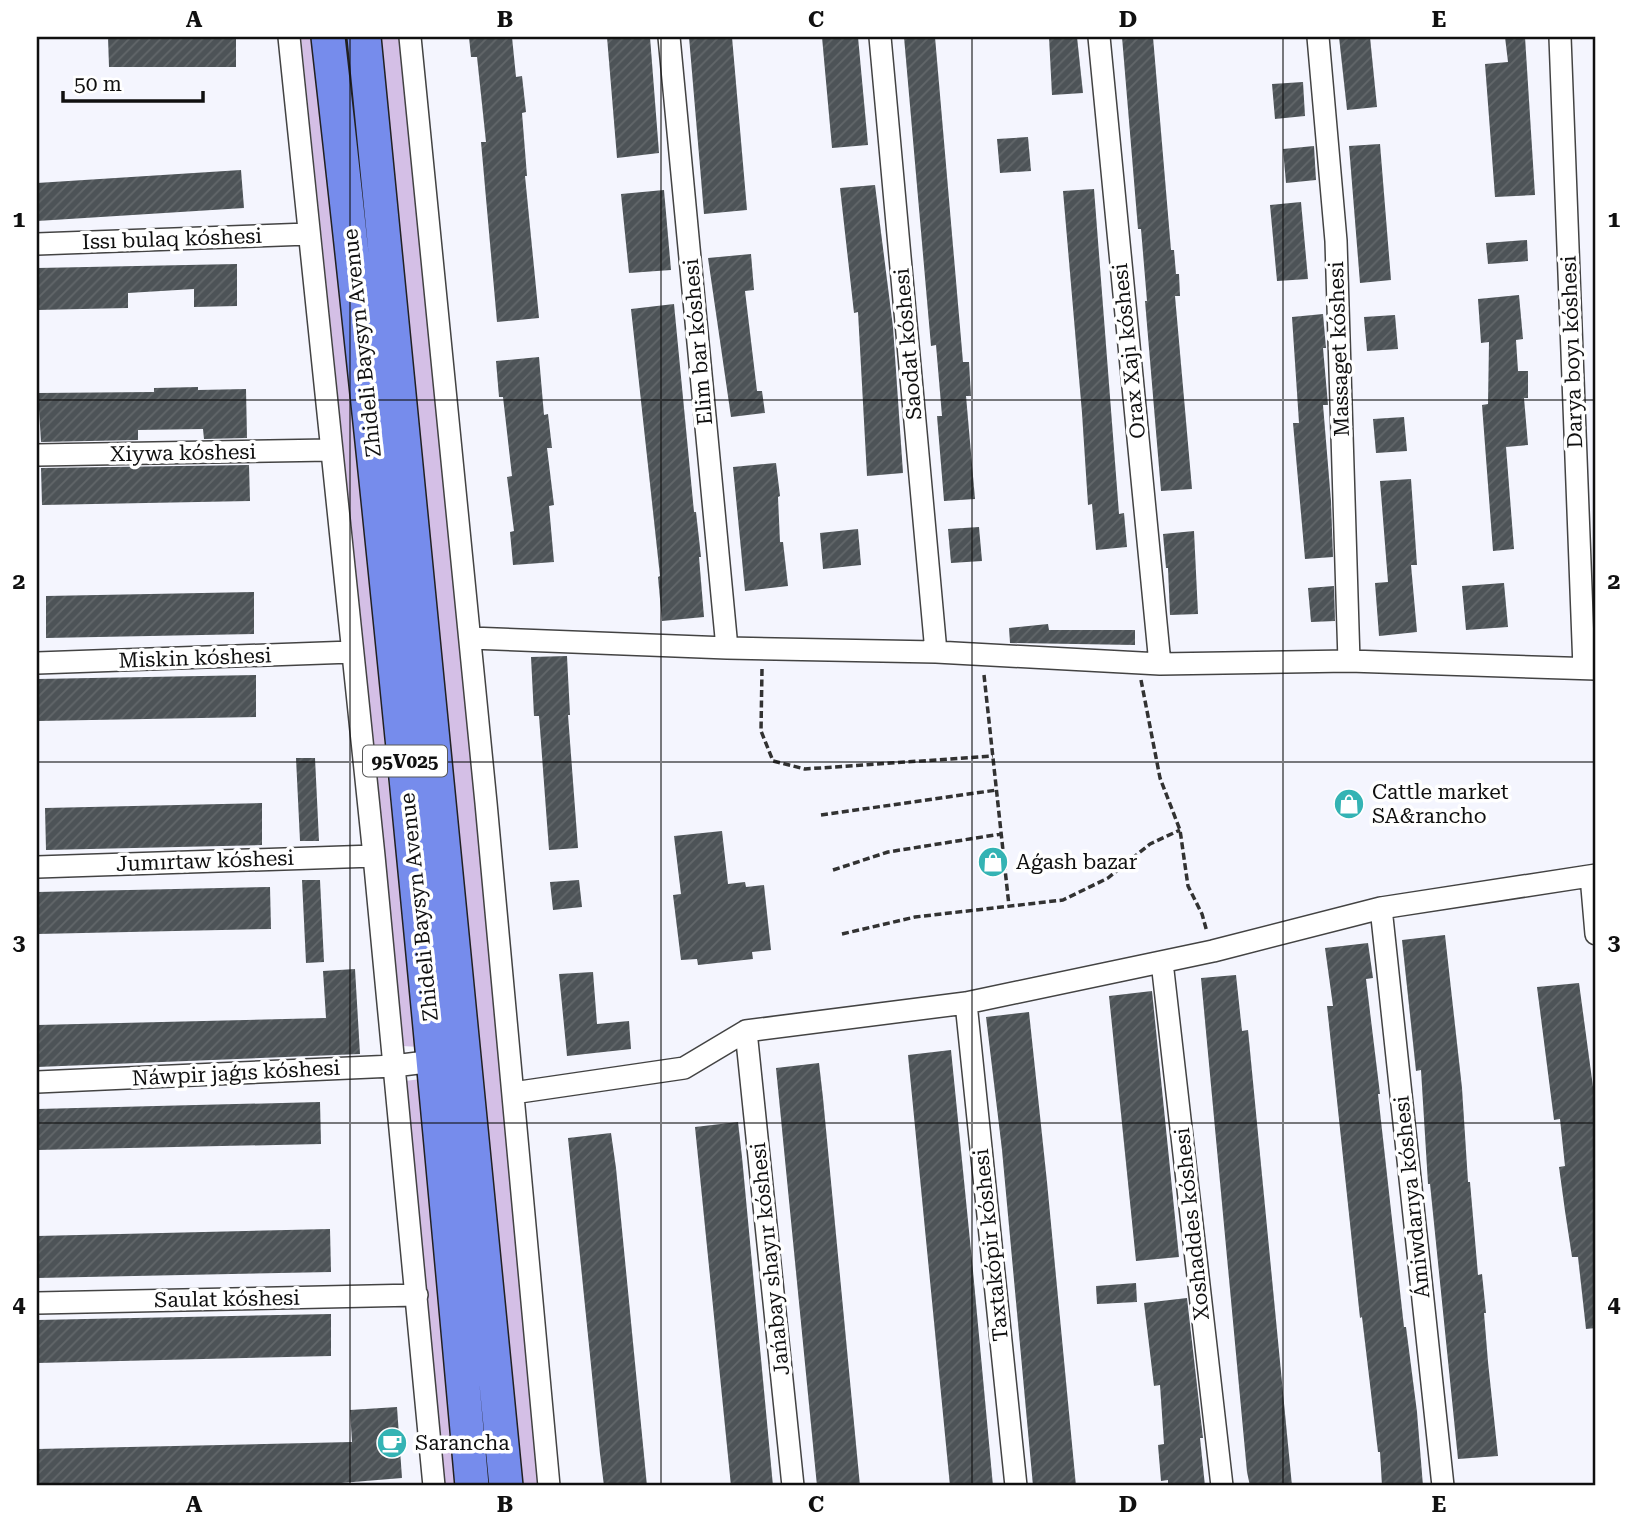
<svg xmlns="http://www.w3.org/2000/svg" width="1633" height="1523" viewBox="0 0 1633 1523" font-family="'Roboto Serif',serif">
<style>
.grass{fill:#d4bfe6}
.building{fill:url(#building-hatch)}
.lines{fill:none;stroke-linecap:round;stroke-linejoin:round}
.minor-casing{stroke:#434343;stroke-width:24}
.primary-casing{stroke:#212121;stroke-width:36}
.path{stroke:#323232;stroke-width:3.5;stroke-dasharray:7 3.5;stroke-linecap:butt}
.minor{stroke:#fff;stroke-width:21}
.primary{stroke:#768cec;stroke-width:33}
.grid{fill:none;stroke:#101010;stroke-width:2;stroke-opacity:0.55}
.labels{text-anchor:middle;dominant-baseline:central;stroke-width:7;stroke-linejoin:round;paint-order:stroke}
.shield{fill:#fff;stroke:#585858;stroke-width:2}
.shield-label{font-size:19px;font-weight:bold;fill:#101010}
.street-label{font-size:21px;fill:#101010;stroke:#fff}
.poi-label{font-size:21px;fill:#101010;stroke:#fff;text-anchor:start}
.neatline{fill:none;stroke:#101010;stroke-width:2.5}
.grid-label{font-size:23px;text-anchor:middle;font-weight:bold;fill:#101010}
</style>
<defs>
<pattern id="building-hatch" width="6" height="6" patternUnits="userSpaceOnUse" patternTransform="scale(1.75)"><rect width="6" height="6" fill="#4d5357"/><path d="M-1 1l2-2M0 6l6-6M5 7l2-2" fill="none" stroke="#62676a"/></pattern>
</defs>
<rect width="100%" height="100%" fill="#f4f5fe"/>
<path class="grass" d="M301,37h15l42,392 30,353 31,265 -17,-1 -36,-378z
M376,37h26l138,1449h-20z
M421,1079l39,407h-16l-39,-405z"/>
<path class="building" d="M108,37h128v30h-127z
M469,37h43l4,40 6,-1 4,36 -4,1 5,63h-2l14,142 -42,4 -16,-180h5l-9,-85h-6z
M607,37h43l9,116 -42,5z
M689,37h43l15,173 -43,4z
M822,37h36l10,108 -36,3z
M904,37h31l28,325h6l2,34h-5l9,103 -31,2 -7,-85h5l-6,-71 -5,1z
M1049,37h28l6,56 -31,2z
M1122,37h31l18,213h3l2,24h3l1,22h-5l17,193 -31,2 -16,-190h2l-6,-72h-3z
M1339,37h31l7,70 -30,3z
M1505,37h20l10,158 -40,2 -10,-133 23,-2z
M1303,82l2,34 -30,3 -3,-35z
M1028,137l3,34 -31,2 -3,-34z
M1380,144l11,136 -31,3 -11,-137z
M1314,146l2,34 -30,3 -3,-34z
M241,170l3,38 -207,13v-38z
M875,185l18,142 10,146 -36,3 -9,-164 -4,1 -14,-125z
M1094,189l25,325 5,-1 3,34 -31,3 -4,-46 -4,1 -6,-92 -19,-222z
M664,190l7,80 -42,3 -8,-79z
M1301,202l7,77 -31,2 -7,-76z
M1527,240l1,21 -40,3 -2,-21z
M751,254l3,36 -9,1 12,100h5l3,22 -34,4 -23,-159z
M237,264v42l-43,1v-18l-66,4v15l-91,2v-42z
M1519,295l4,44 -7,1 2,31h10v27h-4l4,47 -22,2 8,102 -21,2 -11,-146 6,-1 1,-62 -8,1 -3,-44z
M674,304l20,208h2l5,45h-2l5,60 -42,4 -4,-44 2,-1 -29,-267z
M1323,314l3,34h-3l5,57h-5l8,96 2,56 -28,2 -12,-136h6l-7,-106z
M1395,315l3,34 -31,2 -3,-34z
M539,357l5,58 4,-1 4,34h-5l7,57 -5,1 5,56 -41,3 -3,-33 4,-1 -7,-54 5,-1 -9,-79h-4l-3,-36z
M198,387v3l48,-1 1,49 -43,1 -1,-10 -65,1v10l-97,2 -3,-49 116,-1v-4z
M1404,417l3,34 -31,2 -3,-34z
M776,463l4,33 -2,1 2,45h3l5,44 -43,5 -12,-124z
M249,465l1,36 -208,4 -1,-37z
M1411,479l6,86h-6l6,67 -38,4 -4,-53 13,-1 -8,-101z
M979,527l3,34 -31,2 -3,-34z
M858,529l3,36 -38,4 -3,-36z
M1194,531l4,83 -28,1 -2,-47h-2l-3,-34z
M1504,583l4,44 -42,3 -4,-44z
M1334,586l1,35 -24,1 -3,-34z
M254,592v42l-208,4v-42z
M1048,624l1,6h86v15l-125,-2 -1,-15z
M567,656l3,59h-2l10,133 -29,2 -10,-134h-5l-3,-59z
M256,675v42l-219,4v-42z
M296,758h19l4,83h-19z
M262,803v42l-216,5 -1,-42z
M722,831l6,53 17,-2 1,5 18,-2 7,65 -19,2 1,7 -55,6 -1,-6 -16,1 -8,-65 8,-1 -7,-58z
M302,880h18l4,82 -18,1z
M579,880l3,27 -29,3 -3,-28z
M270,887l1,42 -234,5v-42z
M1445,935l17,153 6,94h2l8,93 4,-1 4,39h-2l4,49 10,94 -40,3 -28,-275h-2l-7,-114 -5,1 -14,-131z
M1368,943l5,35 -7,1 14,115h-2l26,233h2l11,85 6,74h-41l-2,-34h-2l-16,-135 -2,1 -33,-312h6l-8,-58z
M355,969l5,85 -323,13v-42l289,-7 -3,-47z
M593,972l4,52 32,-3 2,28 -64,7 -8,-82z
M1236,975l6,56 6,-1 44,456h-42l-3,-14 -46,-494z
M1579,983l17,126v6l-2,1 2,28v184l-10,1 -8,-72h-6l-7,-46 -6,-44 6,-1 -5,-47 -6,1 -17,-133z
M1152,991l27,266 -43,4 -27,-265z
M1029,1012l18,170 29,304h-43l-31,-336 -16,-133z
M951,1050l22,221 20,215h-43l-42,-431z
M819,1063l4,35 37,388h-43l-41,-418z
M320,1102l1,42 -284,6v-41z
M738,1122l4,35 31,329h-42l-36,-359z
M611,1133l5,35 31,318h-43l-4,-32 -32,-316z
M330,1229l1,43 -294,6v-42z
M1136,1283l1,19 -40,2 -1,-18z
M1187,1298l16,140h-3l5,48h-37v-6l-7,1 -3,-36 6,-1 -4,-59 -6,1 -10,-83z
M331,1314v42l-294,7v-43z
M397,1407l5,71 -73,6 -292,2v-37l315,-7 -2,-32z"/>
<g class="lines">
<g class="minor-casing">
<path id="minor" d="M289,37l85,819 60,630
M410,37l76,766 63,683
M669,37l58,611
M880,37l56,615
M1099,37l61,627
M1318,37l18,204 13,420
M1560,37l24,631
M37,244l271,-10
M37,455l293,-5
M470,638l257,10 209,4 224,12 189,-3 247,8
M37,663l315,-11
M37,867l337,-11
M1591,876l5,58
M1381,908l62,578
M1162,962l60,524
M966,1003l50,483
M746,1031l47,455
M37,1082l357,-16 40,-5
M513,1093l171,-25 62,-37 220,-28 247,-52 168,-43 215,-33
M37,1303l380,-8"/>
</g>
<g class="primary-casing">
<path id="primary" d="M328,37c55,482 101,966 144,1449
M364,37l142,1449"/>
</g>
<path class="path" d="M762,669l-1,62 12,30 32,8 188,-13
M984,675l25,231
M1141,680l19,98 20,52 8,56 14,28 5,18
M821,815l176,-25
M833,870l55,-18 113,-18
M842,934l73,-17 148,-17 45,-22 42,-34 30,-14"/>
<use href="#minor" class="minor"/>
<use href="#primary" class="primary"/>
</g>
<path class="grid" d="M350,37v1449M661,37v1449M972,37v1449M1283,37v1449M37,400h1559M37,762h1559M37,1123h1559"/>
<defs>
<g id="shop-disc" transform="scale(1.575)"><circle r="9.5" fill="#34b3b4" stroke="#fff"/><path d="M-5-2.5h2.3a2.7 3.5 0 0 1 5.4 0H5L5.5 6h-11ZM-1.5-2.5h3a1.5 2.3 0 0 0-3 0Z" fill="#fff"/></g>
<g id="cafe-disc" transform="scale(1.575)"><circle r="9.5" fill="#34b3b4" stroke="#fff"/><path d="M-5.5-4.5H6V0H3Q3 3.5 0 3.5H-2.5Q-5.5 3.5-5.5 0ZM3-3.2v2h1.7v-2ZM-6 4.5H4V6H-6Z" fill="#fff"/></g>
</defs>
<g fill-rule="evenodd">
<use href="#shop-disc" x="1349" y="804"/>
<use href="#shop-disc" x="993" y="862"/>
<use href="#cafe-disc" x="392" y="1443"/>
</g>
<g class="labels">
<rect class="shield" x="363" y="745.5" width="84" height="31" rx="5"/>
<g class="shield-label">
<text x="405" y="761">95V025</text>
</g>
<g class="street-label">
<text transform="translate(172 239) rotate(-2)">Issı bulaq kóshesi</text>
<text transform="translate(698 342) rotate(-95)">Elim bar kóshesi</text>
<text transform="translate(362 343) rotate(-96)">Zhideli Baysyn Avenue</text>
<text transform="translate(908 344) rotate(-95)">Saodat kóshesi</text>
<text transform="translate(1339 349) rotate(-92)">Massaget kóshesi</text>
<text transform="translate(1129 351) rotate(-96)">Orax Xajı kóshesi</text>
<text transform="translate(1572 352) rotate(-92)">Darya boyı kóshesi</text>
<text transform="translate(183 453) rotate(-1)">Xiywa kóshesi</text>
<text transform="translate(195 658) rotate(-2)">Miskin kóshesi</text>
<text transform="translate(205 861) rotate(-2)">Jumırtaw kóshesi</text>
<text transform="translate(419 907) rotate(-96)">Zhideli Baysyn Avenue</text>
<text transform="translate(236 1073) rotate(-3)">Náwpir jaǵıs kóshesi</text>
<text transform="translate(1412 1197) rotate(-96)">Ámiwdarıya kóshesi</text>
<text transform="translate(1192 1224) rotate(-96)">Xoshaddes kóshesi</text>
<text transform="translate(991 1245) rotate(-96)">Taxtakópir kóshesi</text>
<text transform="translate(770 1259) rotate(-96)">Jańabay shayır kóshesi</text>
<text transform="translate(227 1299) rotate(-1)">Saulat kóshesi</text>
</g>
<g class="poi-label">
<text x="1372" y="792">Cattle market<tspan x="1372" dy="24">SA&amp;rancho</tspan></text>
<text x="1016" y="862">Aǵash bazar</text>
<text x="415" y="1443">Sarancha</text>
</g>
</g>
<rect width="1633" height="1523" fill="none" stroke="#ffffff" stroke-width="77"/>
<path d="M63 91v10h140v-10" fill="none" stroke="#101010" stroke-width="3.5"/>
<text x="74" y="91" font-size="21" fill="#101010" stroke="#ffffff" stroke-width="5" paint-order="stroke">50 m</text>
<rect x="38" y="38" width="1556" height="1446" class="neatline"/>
<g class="grid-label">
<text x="194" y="27">A</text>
<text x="505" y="27">B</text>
<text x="816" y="27">C</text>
<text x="1128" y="27">D</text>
<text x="1439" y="27">E</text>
<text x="19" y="227">1</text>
<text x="1614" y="227">1</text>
<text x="19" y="589">2</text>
<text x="1614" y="589">2</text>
<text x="19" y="950">3</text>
<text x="1614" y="950">3</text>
<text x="19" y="1312">4</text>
<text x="1614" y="1312">4</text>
<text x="194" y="1512">A</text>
<text x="505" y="1512">B</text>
<text x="816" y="1512">C</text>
<text x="1128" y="1512">D</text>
<text x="1439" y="1512">E</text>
</g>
</svg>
